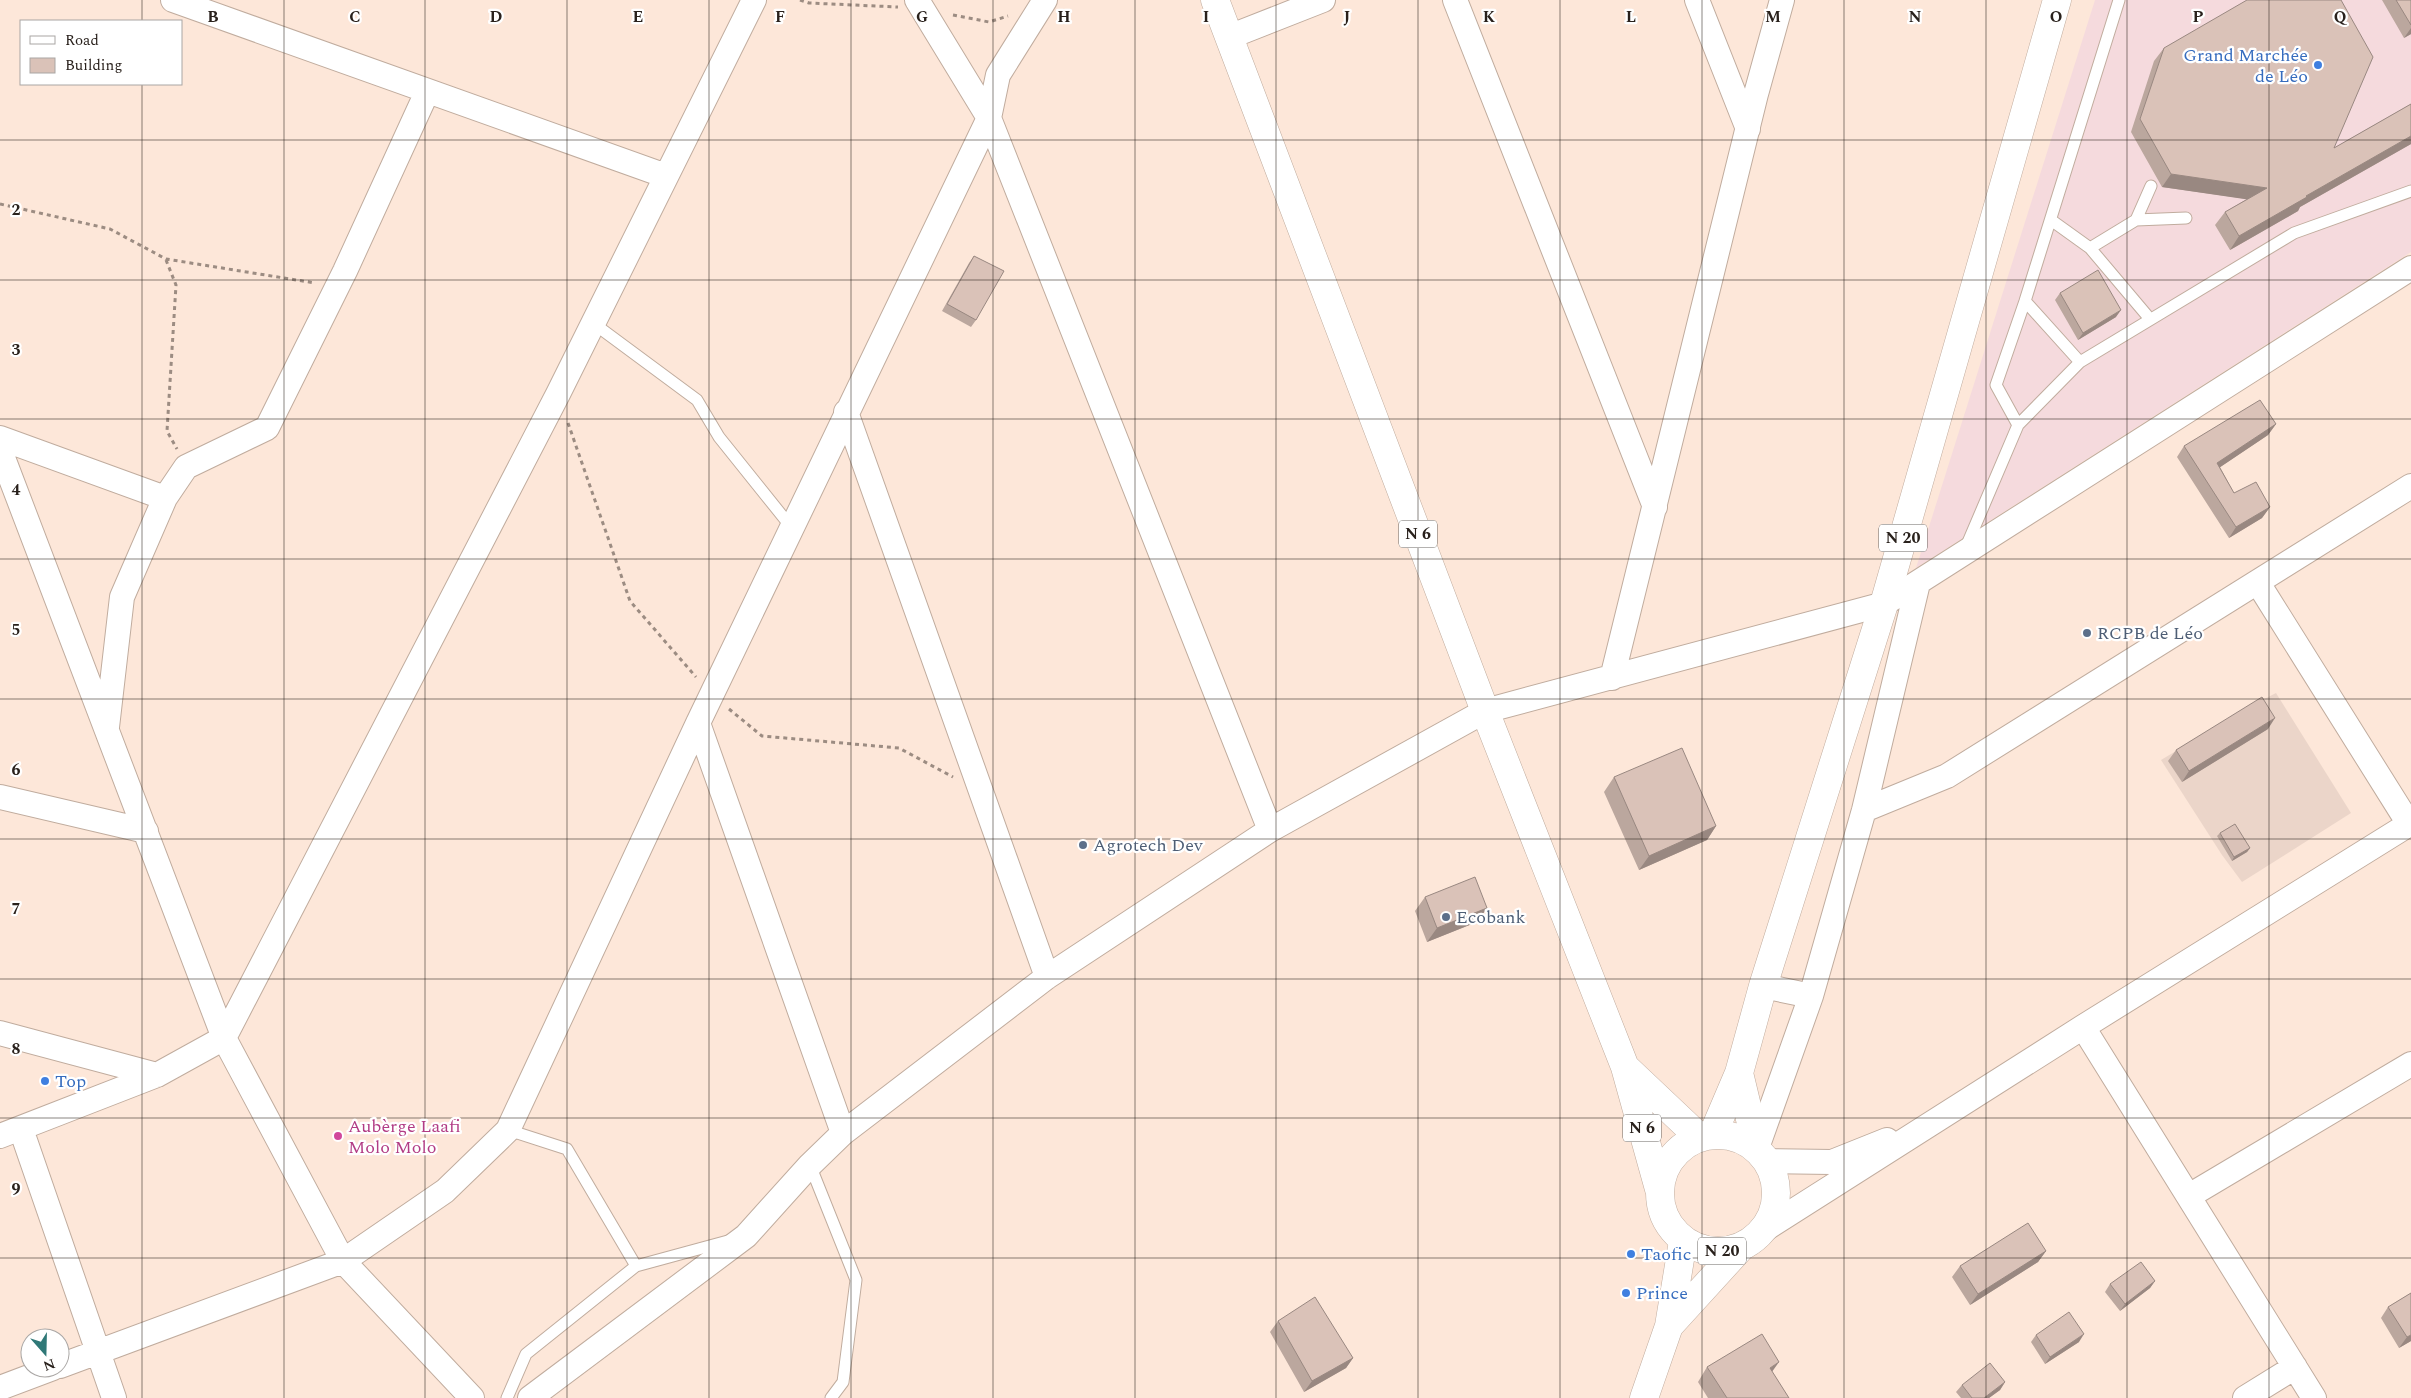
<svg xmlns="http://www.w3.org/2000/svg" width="2411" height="1398" viewBox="0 0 2411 1398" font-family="Spectral,serif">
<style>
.commercial{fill:#f5dadd}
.education{fill:#ebd5c9}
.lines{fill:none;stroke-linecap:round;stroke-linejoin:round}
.lane-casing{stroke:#c0ac9e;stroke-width:13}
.street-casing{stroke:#c0ac9e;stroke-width:26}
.primary-casing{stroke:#c0ac9e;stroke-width:29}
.path{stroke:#9c8c82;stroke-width:3;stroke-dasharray:4 4;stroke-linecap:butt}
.lane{stroke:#fff;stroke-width:11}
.street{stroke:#fff;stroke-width:24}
.primary{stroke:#fff;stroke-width:28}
.wall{fill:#bba79e}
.shaded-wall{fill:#998881}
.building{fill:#dac2b8;stroke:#998881}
.grid{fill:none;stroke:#29211c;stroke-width:1;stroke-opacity:0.55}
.shop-dot{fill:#3f7fe0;stroke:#fff;stroke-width:2}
.service-dot{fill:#5c6f8a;stroke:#fff;stroke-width:2}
.hotel-dot{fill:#d1479c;stroke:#fff;stroke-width:2}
.labels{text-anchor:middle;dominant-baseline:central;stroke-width:4.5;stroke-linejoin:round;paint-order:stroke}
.shield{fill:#fff;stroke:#696460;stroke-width:1}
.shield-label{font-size:16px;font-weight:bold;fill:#29211c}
.shop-label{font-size:18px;fill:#366cbe;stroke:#fff;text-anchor:start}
.service-label{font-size:18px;fill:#4e5e75;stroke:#fff;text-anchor:start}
.hotel-label{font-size:18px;fill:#b23c85;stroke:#fff;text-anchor:start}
.grid-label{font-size:16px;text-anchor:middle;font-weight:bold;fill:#29211c;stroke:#fff;stroke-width:4.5;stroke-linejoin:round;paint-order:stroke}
</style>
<rect width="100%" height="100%" fill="#fde7d9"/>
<path class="commercial" d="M2095,0h316v252l-495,316z"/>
<path class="education" d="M2276,693l75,120 -109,69 -20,-27 -61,-95 88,-53z"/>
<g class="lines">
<g class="lane-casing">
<path id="lane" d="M2051,220l39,28 60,71
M2136,220l50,-2
M2090,248l46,-28 15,-34
M2025,301l55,61
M593,323l104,77 22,37 73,91
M2018,425l-22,-40 29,-84 94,-301
M1966,547l52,-122 62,-63 214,-129 117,-42
M508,1130l59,19 69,117
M810,1165l46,115 -13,102 -12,16
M507,1398l19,-44 110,-88 92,-25"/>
</g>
<g class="street-casing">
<path id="street" d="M173,0l493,176
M917,0l72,118 281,712
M1455,0l200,507
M1697,0l51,129
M1229,37l94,-37
M846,412l201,565
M0,438l165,60
M0,450l224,588 119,223 129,137
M2258,583l151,241
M1612,678l144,-584 26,-94
M698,723l145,410
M107,727l15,-130 43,-99 21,-31 81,-39 78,-157 82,-179
M0,797l146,34
M1864,810l83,-34 464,-290
M1763,986l48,10
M2083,1027l231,371
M0,1033l157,42
M21,1129l93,269
M0,1136l157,-61 67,-37 334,-644 196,-394
M1757,1148l54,-152 53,-186 54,-227
M1768,1161l64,1 55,-22
M2189,1196l222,-132
M1762,1231l321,-204 328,-204
M60,1366l283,-105 102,-70 63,-61 190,-407 291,-605 9,-43 47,-75
M0,1388l53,-20
M530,1398l216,-162 64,-71 33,-32 204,-156 223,-147 215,-119 399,-107 527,-336
M2245,1398l50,-31"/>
</g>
<g class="primary-casing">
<path id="primary" d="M1215,0l270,711 140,356 34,122
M1626,1068l73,69
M1739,1073l18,75
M1713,1134l26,-61 24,-87 121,-382 173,-604
M1660 1193a58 58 0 1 1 116 0a58 58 0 1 1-116 0Z
M1669,1326l73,-80
M1644,1398l25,-72 14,-85"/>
</g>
<path class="path" d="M800,0l9,3 89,4
M953,15l36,7 19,-6
M0,204l110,25 56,30 149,24
M166,260l10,25 -9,146 10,18
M568,423l62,178 66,76
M729,709l33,27 137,12 54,29"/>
<use href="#lane" class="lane"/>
<use href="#street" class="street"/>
<use href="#primary" class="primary"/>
</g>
<path class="wall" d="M2382,0h29v34l-7,4z
M2164,48l170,100 77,-44v40l-111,63 -2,4 -68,39 -15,-25 10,-13 22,-13 -85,-12 -31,-55 23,-71z
M974,256l2,64 -5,7 -29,-16 27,-48z
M2060,293l56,24 -38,23 -23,-40z
M2276,424l-8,11 -48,32 14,26 36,14 -8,11 -33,20 -52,-81 7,-11z
M2268,729l-86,53 -14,-21 8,-11z
M1614,777l102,49 -9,14 -68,30 -35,-78z
M2220,833l30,15 -3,4 -15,9 -15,-25z
M1425,897l62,11 -10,14 -50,20 -12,-31z
M2046,1251l-8,11 -68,43 -18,-28 8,-11z
M2155,1281l-5,7 -30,23 -15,-19 5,-8z
M2411,1293v48l-12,7 -18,-30 7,-11z
M1278,1321l75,37 -7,10 -42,24 -34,-60z
M2036,1335l43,7 -34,22 -14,-22z
M1707,1367l65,5 17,26h-81l-10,-16z
M2005,1382l-5,8 -11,8h-28l-5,-6 6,-7z"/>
<path class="shaded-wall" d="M2411,28v6l-7,4z
M2411,136v8l-111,63 -2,4 -68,39 9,-14 67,-40z
M2171,174l96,14 -9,13 -96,-14z
M2121,310l-5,7 -38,23 5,-7z
M2276,424l-8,11 -58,39 7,-11z
M2270,507l-8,11 -33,20 7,-11z
M2275,718l-7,11 -86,53 7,-11z
M1716,826l-9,14 -68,30 10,-14z
M2250,848l-3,4 -15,9 2,-4z
M1487,908l-10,14 -50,20 10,-14z
M2046,1251l-8,11 -68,43 8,-11z
M2155,1281l-5,7 -30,23 5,-7z
M2084,1334l-5,8 -34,22 5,-7z
M2411,1335v6l-12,7 8,-11z
M1353,1358l-7,10 -42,24 8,-11z
M1779,1362l-10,14 1,-8z
M2005,1382l-5,8 -11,8h-5z"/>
<path class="building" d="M2247,0h94l32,57 -39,91 77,-44v32l-105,60 1,1 -68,39 -14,-24 42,-24 -96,-14 -31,-55 24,-71z
M2396,0h15v25z
M974,256l30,15 -28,49 -29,-16z
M2098,270l23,40 -38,23 -23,-40z
M2260,400l16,24 -59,39 17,30 22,-11 14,25 -34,20 -52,-81z
M2262,697l13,21 -86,53 -13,-21z
M1682,748l34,78 -67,30 -35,-79z
M2235,824l15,24 -16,9 -14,-24z
M1475,877l12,31 -50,20 -12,-31z
M2028,1223l18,28 -68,43 -18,-28z
M2141,1262l14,19 -30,23 -15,-20z
M2411,1293v42l-4,2 -19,-30z
M1315,1297l38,61 -41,23 -34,-60z
M2069,1312l15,22 -34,23 -14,-22z
M1762,1334l17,28 -9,6 19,30h-62l-20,-31z
M1990,1363l15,19 -21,16h-12l-10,-13z"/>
<path class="grid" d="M142,0v21M284,0v1398M425,0v1398M567,0v1398M709,0v1398M851,0v1398M993,0v1398M1135,0v1398M1276,0v1398M1418,0v1398M1560,0v1398M1702,0v1398M1844,0v1398M1986,0v1398M2127,0v1398M2269,0v1398M142,84v1314M0,140h2411M0,280h2411M0,419h2411M0,559h2411M0,699h2411M0,839h2411M0,979h2411M0,1118h2411M0,1258h2411"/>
<g class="shop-dot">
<circle cx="2318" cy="65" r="5"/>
<circle cx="45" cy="1081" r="5"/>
<circle cx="1631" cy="1254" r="5"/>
<circle cx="1626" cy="1293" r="5"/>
</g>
<g class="service-dot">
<circle cx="2087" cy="633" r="5"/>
<circle cx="1083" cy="845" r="5"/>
<circle cx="1446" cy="917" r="5"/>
</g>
<circle class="hotel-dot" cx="338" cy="1136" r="5"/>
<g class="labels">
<g class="shield">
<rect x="1399" y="520.5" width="38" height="27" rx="4"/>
<rect x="1879" y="524.5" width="48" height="27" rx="4"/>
<rect x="1623" y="1114.5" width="38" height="27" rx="4"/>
<rect x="1698" y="1237.5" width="48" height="27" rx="4"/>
</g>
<g class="shield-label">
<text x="1418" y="534">N 6</text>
<text x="1903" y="538">N 20</text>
<text x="1642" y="1128">N 6</text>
<text x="1722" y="1251">N 20</text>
</g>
<g class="shop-label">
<text x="2308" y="55" text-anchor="end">Grand Marchée<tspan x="2308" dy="21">de Léo</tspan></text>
<text x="55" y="1081">Top</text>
<text x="1641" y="1254">Taofic</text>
<text x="1636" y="1293">Prince</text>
</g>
<g class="service-label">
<text x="2097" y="633">RCPB de Léo</text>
<text x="1093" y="845">Agrotech Dev</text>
<text x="1456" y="917">Ecobank</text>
</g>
<g class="hotel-label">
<text x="348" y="1126">Aubèrge Laafi<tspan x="348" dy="21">Molo Molo</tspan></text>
</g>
</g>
<g class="grid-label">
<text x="213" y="22">B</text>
<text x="355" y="22">C</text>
<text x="496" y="22">D</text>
<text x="638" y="22">E</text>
<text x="780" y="22">F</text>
<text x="922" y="22">G</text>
<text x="1064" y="22">H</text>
<text x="1206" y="22">I</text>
<text x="1347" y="22">J</text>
<text x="1489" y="22">K</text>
<text x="1631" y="22">L</text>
<text x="1773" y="22">M</text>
<text x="1915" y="22">N</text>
<text x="2056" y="22">O</text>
<text x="2198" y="22">P</text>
<text x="2340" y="22">Q</text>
<text x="16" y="215">2</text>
<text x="16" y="355">3</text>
<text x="16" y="495">4</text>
<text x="16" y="635">5</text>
<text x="16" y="775">6</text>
<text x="16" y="914">7</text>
<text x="16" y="1054">8</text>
<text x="16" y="1194">9</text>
</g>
<rect x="20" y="20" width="162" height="65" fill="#ffffff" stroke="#a9a6a4"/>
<rect x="30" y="36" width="25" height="8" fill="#ffffff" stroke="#a9a6a4"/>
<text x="65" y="45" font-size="15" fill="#29211c">Road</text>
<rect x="30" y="58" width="25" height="15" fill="#dac2b8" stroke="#a9a6a4"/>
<text x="65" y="70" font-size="15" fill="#29211c">Building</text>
<g transform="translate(45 1353) rotate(160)"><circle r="24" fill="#ffffff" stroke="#a9a6a4"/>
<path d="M0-4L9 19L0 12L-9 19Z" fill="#2f7877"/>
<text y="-8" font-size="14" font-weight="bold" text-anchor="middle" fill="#29211c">N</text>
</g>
</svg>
